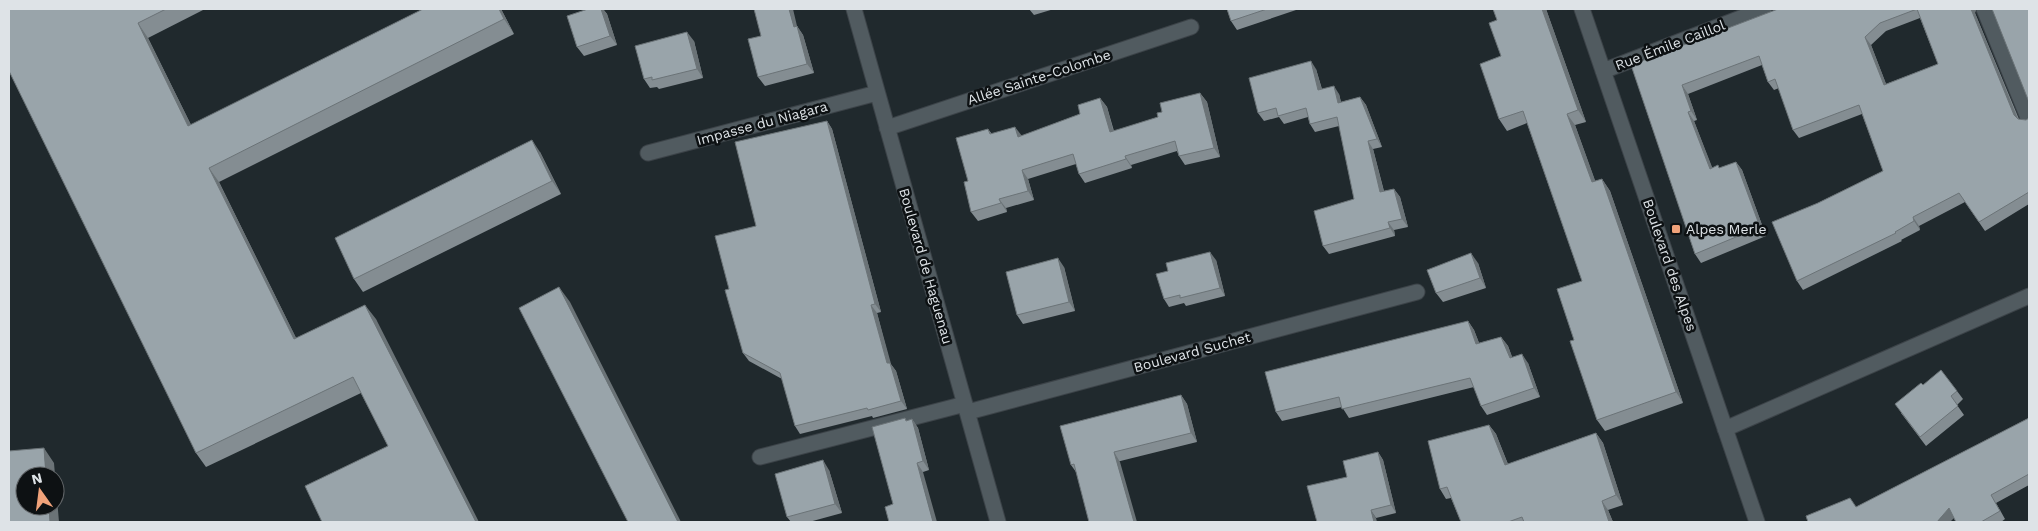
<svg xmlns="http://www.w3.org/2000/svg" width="2038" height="531" viewBox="0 0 2038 531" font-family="'Work Sans',sans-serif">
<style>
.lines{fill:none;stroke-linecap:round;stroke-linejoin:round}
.minor-casing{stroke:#3c4348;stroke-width:17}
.minor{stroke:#515b60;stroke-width:15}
.wall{fill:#848d92;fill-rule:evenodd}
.shaded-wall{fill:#6b7377}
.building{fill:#99a4aa;stroke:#6b7377;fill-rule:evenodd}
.poi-dot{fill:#f0a27a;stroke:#0d1113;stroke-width:2}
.labels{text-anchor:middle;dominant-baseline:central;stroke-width:5;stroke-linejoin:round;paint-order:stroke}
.street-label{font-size:14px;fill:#dee3e7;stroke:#0d1113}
.poi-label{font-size:14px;fill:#dee3e7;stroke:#0d1113;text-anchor:start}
</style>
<rect width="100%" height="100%" fill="#20292d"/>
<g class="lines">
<g class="minor-casing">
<path id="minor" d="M854,9l144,513
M1582,9l175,513
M1984,9l45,111
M1603,71l161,-62
M887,128l304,-101
M648,153l229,-60
M968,412l449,-120
M1725,429l304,-133
M760,457l205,-53"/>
</g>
<use href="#minor" class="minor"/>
</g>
<path class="wall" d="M9,9h196l-57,29 43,87 310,-116 13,25 -295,148 77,156 80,-19 12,127 -27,-53 -155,74 -10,-14z
M588,9h15l4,5 10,31 -33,11 -7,-9z
M1029,9h25l-20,6z
M1227,9h72l-62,21 -6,-9z
M1493,9h53l40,113 -11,3 20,56 7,-2 8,12 73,212 -78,28 -8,-11 -23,-80 8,-59 -55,-158 -20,8 -8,-12 2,-63 -4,-36z
M1778,9h198l-1,4 44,106 7,1 3,-2v86l-44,27 -20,-29 -46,24 1,4 -19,10 1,1 -99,49 -6,-9 21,-78 65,-32 -21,-57 -63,24 -6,-8 -14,-42 -5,2 -6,-8 -6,-17 -74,29 9,26 -3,1 18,47h8l16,-6 6,8 24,66 -65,27 -6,-9 -64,-189zM1920,18l18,46 -52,20 -15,-39 15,-14z
M797,26l6,9 11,38 -49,13 -7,-9 3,-41z
M694,41l9,37 -44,11 -2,-2 -7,1 -6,-9z
M1316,69l6,20 17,5 2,8 19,-5 6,8 16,42 -9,2 11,42 10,-2 6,8 8,30 -14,3 1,6 -66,18 -6,-8 31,-47 -15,-73 -24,6 -5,-8 -2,-7 -24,7 -5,-7 -15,4 -6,-8z
M1200,93l7,9 13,55 -35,8 -6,-9 -2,-5 -46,14 1,3 -47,15 -6,-9 -3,-10 -48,15 6,21 -28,8 1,4 -29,9 -7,-9 17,-83 4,5 29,2 59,-22 20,-16 7,9 7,24 44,-14 4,-5z
M827,121l5,8 49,183 -4,1 13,50 6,8 11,38 -34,9 -1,-2 -72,18 -5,-8 -13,-47 -33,-18 -6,-8 -14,-64 27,-63z
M540,152l21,42 -198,98 -9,-13z
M1216,260l9,36 -39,10 -2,-3 -15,4 -5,-8z
M1478,263l8,25 -43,14 -7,-9z
M1064,267l11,44 -52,13 -6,-9z
M1468,321l6,9 5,13 22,-6 7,9 4,11 16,6 12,34 -53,18 -6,-9 -7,-19 -125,31 -7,-11 -60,14 -6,-9z
M1923,385l34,6 6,8 -6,6 7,10 -38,31 -25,-33z
M1181,395l6,9 10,38 -121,30 -5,-7z
M905,418l2,3 5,-2 6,9 11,42 -6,2 -30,32z
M2029,418v67l-33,18 9,16 -4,3h-45l-2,-4 -98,-11z
M1489,425l7,9 12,30 88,-31 7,10 20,62 -15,5 5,12h-152l-10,-24 -5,1 -6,-10z
M1378,452l5,8 13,53 -20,5 -29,-41z
M829,470l13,43 -33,9h-18l-4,-5z"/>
<path class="shaded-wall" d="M499,9h2l13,25 -10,-15z
M601,9h2l4,5 10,31 -7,-9z
M789,9h4l4,17 6,9 11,38 -7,-9 -13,-37z
M1542,9h4l40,113 -8,-12z
M1971,9h5l-1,4 45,111 -6,-9z
M138,23l10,15 51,103 -11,-15z
M687,32l7,9 9,37 -6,-9z
M1865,37l6,8 19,49 -6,-9z
M1311,61l5,8 8,28 -6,-7z
M1682,85l6,9 9,26 -6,-9z
M1334,86l5,8 4,17 -5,-8z
M1200,93l7,9 13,55 -6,-9z
M1360,97l6,8 16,42 -5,-8z
M1100,98l7,9 9,34 -6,-9z
M1688,112l6,9 22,56 -6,-8z
M1567,114l8,11 25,69 -8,-12z
M827,121l5,8 49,183 -6,-8z
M1015,127l7,9 -4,1z
M532,140l8,12 21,42 -9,-13z
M1368,141l5,8 13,51 -6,-8z
M1125,156l6,9 1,3 -6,-9z
M1736,162l6,8 24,66 -6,-9z
M209,168l10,14 85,172 -10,-15z
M1022,170l6,9 6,21 -6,-9z
M1602,179l8,12 73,212 -7,-11z
M1394,189l6,8 8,30 -6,-8z
M999,199l7,9 1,4 -6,-9z
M1913,217l6,9 1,4 -6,-9z
M1388,222l6,8 1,6 -5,-8z
M1210,252l6,8 9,36 -5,-8z
M1471,253l7,10 8,25 -6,-10z
M1058,258l6,9 11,44 -6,-9z
M559,287l11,15 111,220h-3z
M365,305l11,14 103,203h-3z
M871,305l6,8 16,58 -6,-8z
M1468,321l6,9 9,23 -7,-9z
M1501,337l7,9 8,21 -6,-9z
M1522,354l6,9 12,34 -6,-9z
M890,363l6,8 11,38 -6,-8z
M1181,395l6,9 10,38 -6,-9z
M912,419l6,9 11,42 -6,-9z
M1489,425l7,9 16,41 -7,-10z
M1596,433l7,10 20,62 -7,-10z
M44,448l10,15 5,59h-9l-1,-16h6v-30h-9z
M1114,452l6,10 17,60h-3z
M1378,452l5,8 13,53 -5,-8z
M823,460l6,10 13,43 -7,-9z
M917,463l6,9 14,50h-4z
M1602,501l6,9 5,12h-4z
M1949,508l6,9 -5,5h-13z
M1371,510l5,8 1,4h-3z"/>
<path class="building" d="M9,9h157l-28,14 50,103 235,-117h76l5,10 -295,149 85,171 71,-34 111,217h-154l-17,-36 83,-40 -35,-69 -157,76 -187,-382z
M588,9h13l9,27 -33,11 -10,-31z
M754,9h35l5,18 3,-1 10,38 -49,13 -10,-38 13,-3z
M1227,9h40l-36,12z
M1493,9h49l36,101 -11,4 25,68 10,-3 74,213 -79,28 -27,-79 4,-1 -17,-51 25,-8 -59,-170 -24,8 -19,-55 21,-8 -12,-33 8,-3z
M1778,9h193l43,106 4,4 8,1 3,-2v74l-50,30 -20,-29 -46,24 1,4 -19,11 1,1 -99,48 -25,-59 46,-19 65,-32 -24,-66 -66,25 -18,-51 -7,3 -9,-26 -77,29 9,26 -3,1 22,57 8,-4 1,3 17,-6 24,65 -65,27 -64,-189zM1917,9l21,55 -54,21 -19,-48 15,-14z
M1992,9h37v93z
M687,32l10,37 -45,11v-3l-8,2 -9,-33z
M1311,61l7,29 16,-4 4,17 22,-6 17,42 -9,2 12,51 14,-3 8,30 -14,3 2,6 -67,18 -9,-35 40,-12 -17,-82 -27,7 -4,-16 -28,8 -2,-8 -18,5 -9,-35z
M1200,93l14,55 -35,8 -4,-15 -50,15 1,3 -47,15 -6,-20 -51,16 6,21 -29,8 2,4 -30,9 -7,-30 4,-1 -12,-43 32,-9 2,5 25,-7 3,10 62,-23 -2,-9 22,-7 10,34 48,-15 -1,-4 5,-1 -2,-9z
M827,121l48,183 -4,1 16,58h3l11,38 -33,9 -1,-2 -72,18 -15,-53 -37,-20 -18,-63 4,-1 -14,-53 41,-10 -21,-84z
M532,140l20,41 -198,98 -19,-41z
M1210,252l10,36 -40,10v-3l-16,4 -8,-25 12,-3 -2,-8z
M1471,253l9,25 -44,15 -9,-23z
M1058,258l11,44 -52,13 -11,-43z
M559,287l119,235h-50l-109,-214z
M1468,321l8,23 25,-7 9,21 12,-4 12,34 -53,18 -11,-28 -128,31 -3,-12 -63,15 -11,-40z
M1941,370l16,21 -6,5 7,10 -38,31 -25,-33 26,-21 2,2z
M1181,395l10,38 -77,19 20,70h-45l-15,-58 -3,1 -11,-39z
M905,418l1,3 6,-2 11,42 -6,2 16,59h-44l-4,-15 8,-3 -21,-77z
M2029,418v56l-38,21 9,16 -19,11h-25l-7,-14 -12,14h-129l-2,-6 44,-18 6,9z
M1489,425l16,40 91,-32 20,62 -14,6 7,21h-85l-2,-5 -14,5h-47l-14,-35 -7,2 -12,-48z
M44,448l2,28h-21v30h24l1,16h-41v-71z
M1378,452l13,53 -20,5 3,12h-57l-10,-36 40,-9 -4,-16z
M823,460l12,44 -48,13 -12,-43z"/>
<rect class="poi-dot" x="1671" y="224" width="10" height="10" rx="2.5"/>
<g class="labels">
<g class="street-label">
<text transform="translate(1670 45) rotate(-21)">Rue Émile Caillol</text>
<text transform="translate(1039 77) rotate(-18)">Allée Sainte-Colombe</text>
<text transform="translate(762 123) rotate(-15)">Impasse du Niagara</text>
<text transform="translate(1670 265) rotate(71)">Boulevard des Alpes</text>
<text transform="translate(926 266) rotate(74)">Boulevard de Haguenau</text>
<text transform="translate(1192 352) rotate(-15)">Boulevard Suchet</text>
</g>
<g class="poi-label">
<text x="1686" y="229">Alpes Merle</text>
</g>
</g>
<rect width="2038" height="531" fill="none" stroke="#dee3e7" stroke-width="20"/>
<g transform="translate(40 491) rotate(346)"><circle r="24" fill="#0d1113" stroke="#616568"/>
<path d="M0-4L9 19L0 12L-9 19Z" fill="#f0a27a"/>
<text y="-8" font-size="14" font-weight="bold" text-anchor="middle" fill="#dee3e7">N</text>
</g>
</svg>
